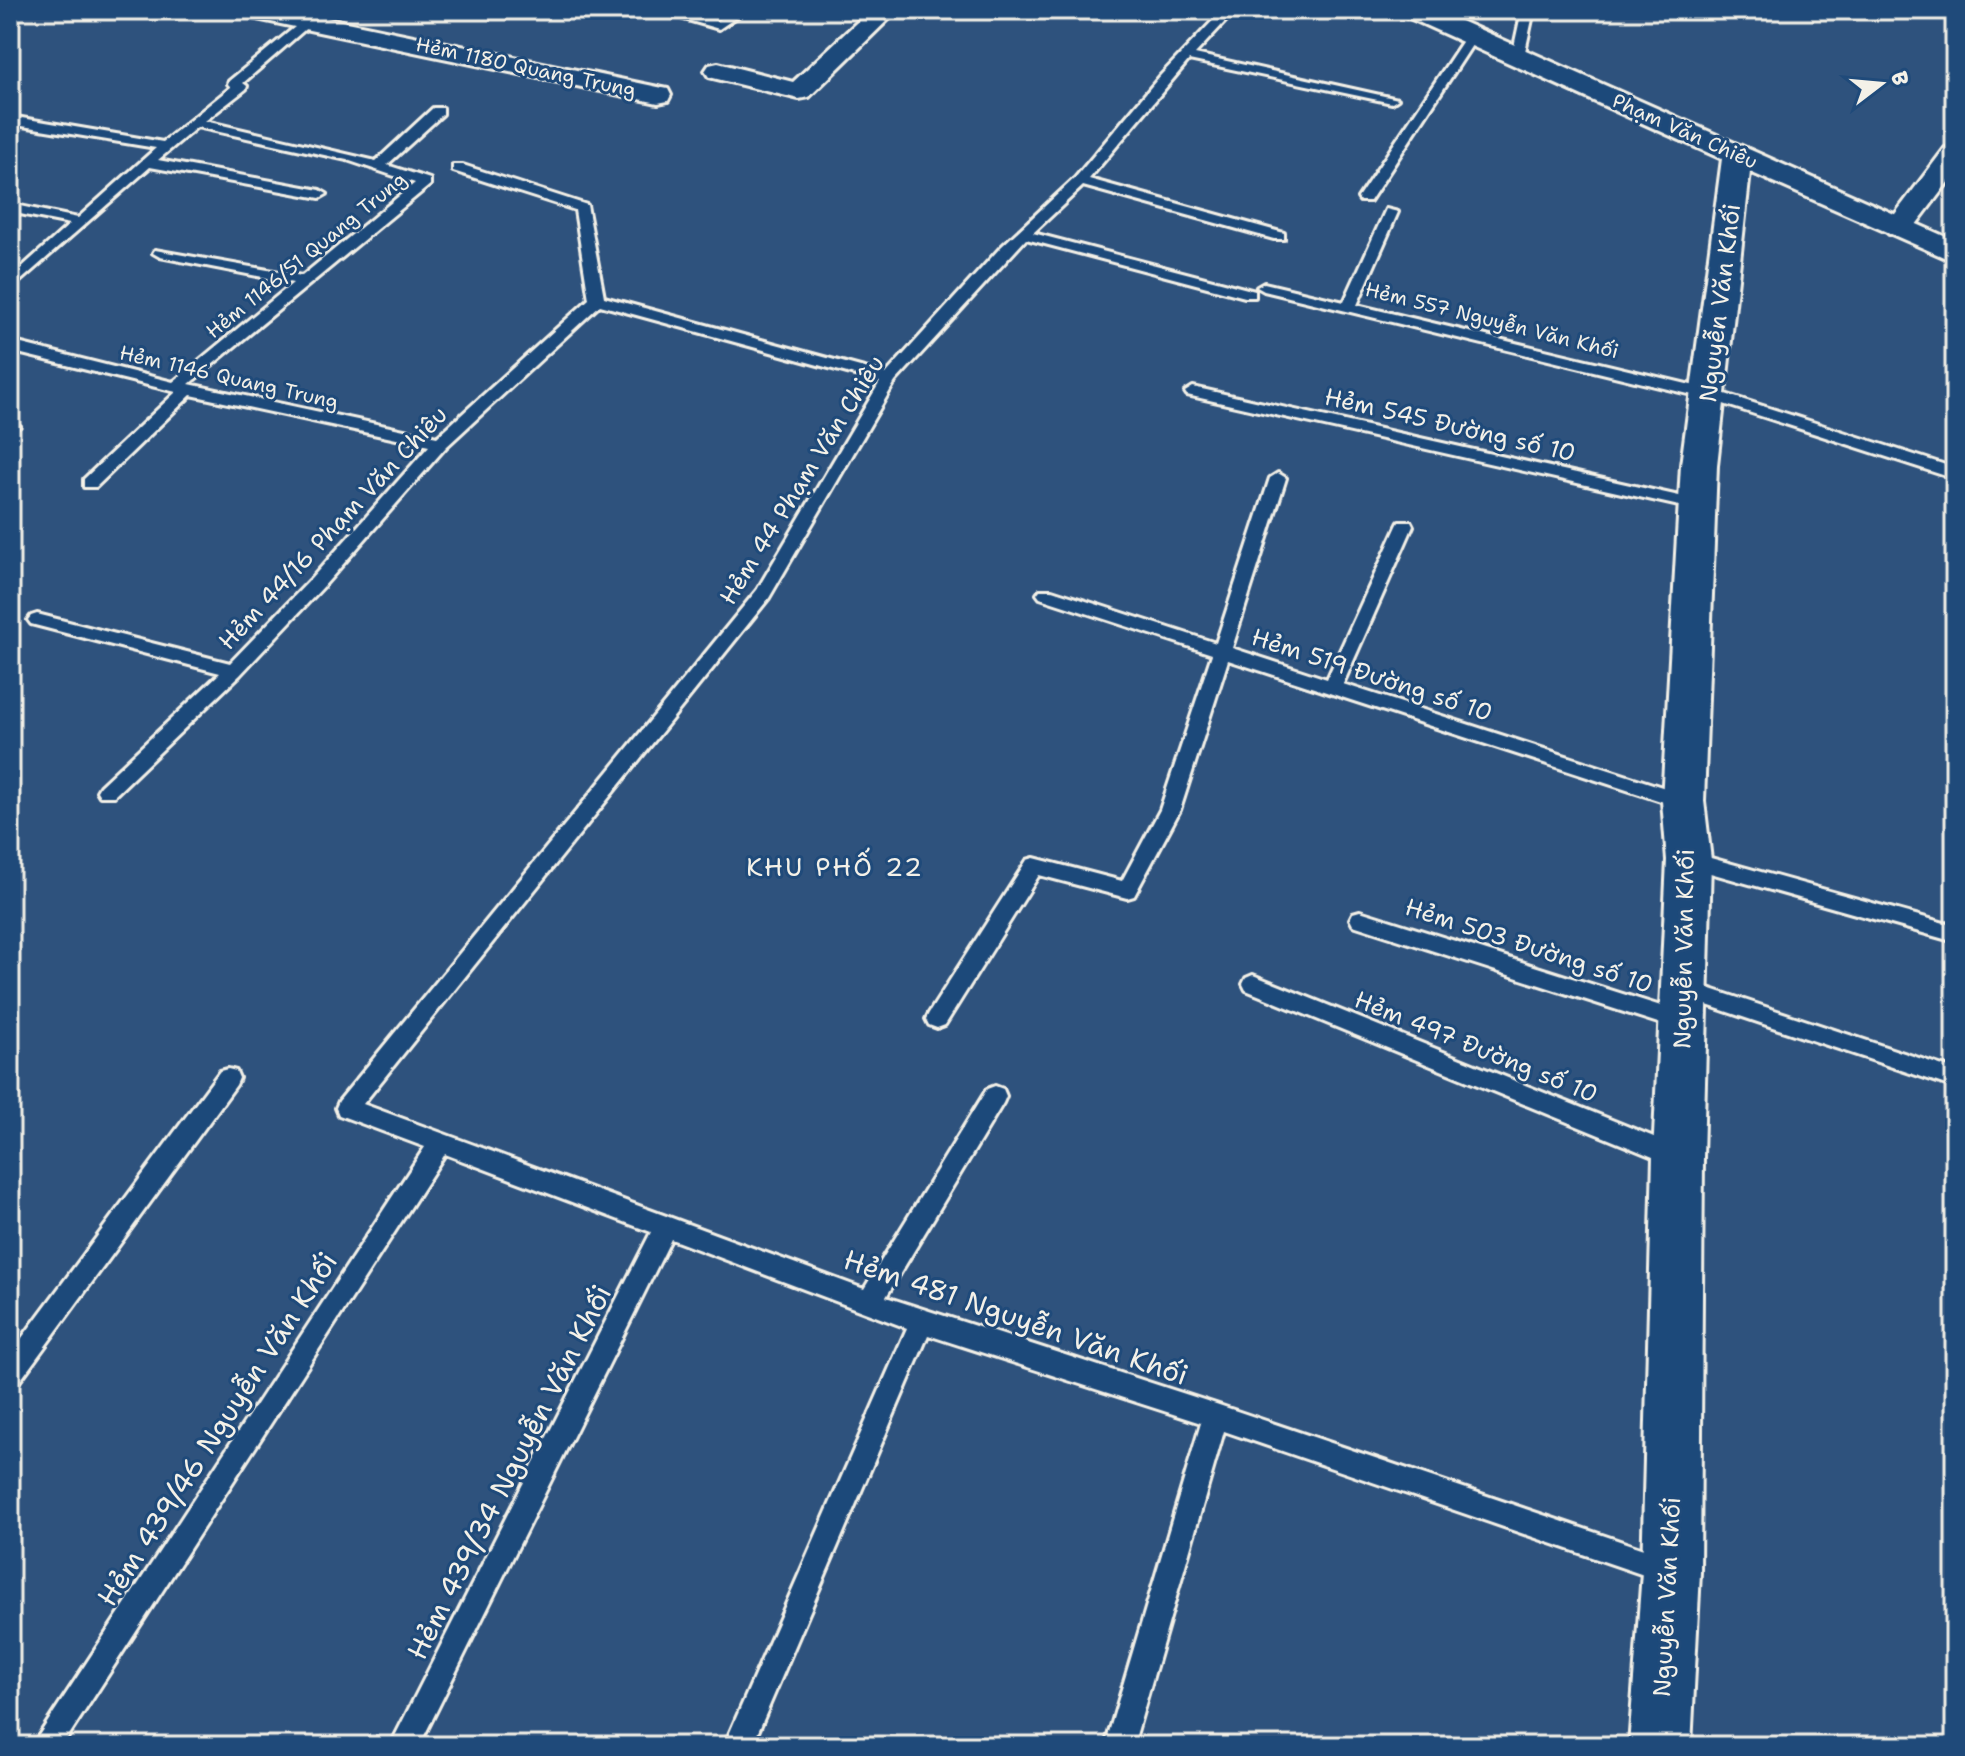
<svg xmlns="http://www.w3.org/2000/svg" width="1965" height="1756" viewBox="0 0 1965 1756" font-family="'Shantell Sans',sans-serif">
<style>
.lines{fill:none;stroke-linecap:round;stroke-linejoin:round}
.lane-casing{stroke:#f4f1e8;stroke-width:6}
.street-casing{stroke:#f4f1e8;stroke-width:6}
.secondary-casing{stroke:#f4f1e8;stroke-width:6}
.lane{fill:#1f4a7a;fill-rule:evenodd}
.street{fill:#1f4a7a;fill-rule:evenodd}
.secondary{fill:#1f4a7a;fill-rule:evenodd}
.labels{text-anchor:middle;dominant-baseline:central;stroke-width:6;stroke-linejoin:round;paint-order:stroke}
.far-street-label{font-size:20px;fill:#f4f1e8;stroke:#1f4a7a}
.street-label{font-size:24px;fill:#f4f1e8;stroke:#1f4a7a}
.neighbourhood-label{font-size:26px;letter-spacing:2px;fill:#f4f1e8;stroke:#1f4a7a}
.near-street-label{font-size:28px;fill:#f4f1e8;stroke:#1f4a7a}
</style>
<rect width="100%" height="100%" fill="#2e527d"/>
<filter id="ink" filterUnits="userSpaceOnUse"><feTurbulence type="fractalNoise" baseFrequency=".0125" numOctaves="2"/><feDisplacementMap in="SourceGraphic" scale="16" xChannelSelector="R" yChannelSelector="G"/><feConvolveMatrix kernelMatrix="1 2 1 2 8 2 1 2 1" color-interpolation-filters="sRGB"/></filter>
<g filter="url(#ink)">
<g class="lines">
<g class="lane-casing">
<path id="lane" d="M653,10h21l43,11 16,-11h14l-28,19z
M1040,10h23l3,3 -6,4z
M1223,10h13l-41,44 203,45 -6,4 -203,-43 -100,119 195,54v6h-10l-191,-53 -50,47 222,58v6h-10l-219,-58 -131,143 -126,216 -406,506 501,185 123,-200 8,-3 8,3 3,7 -3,7 -117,194 330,107 451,153 9,4 4,9 -4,9 -9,4 -443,-152 -91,315h-28l96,-323 -273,-88 -176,411h-28l183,-418 -236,-89 -252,507h-29l261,-514 -206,-78 -383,592h-30l393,-599 -86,-32 -3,-7 3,-7 418,-511 123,-208 -280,-77 -154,142 -123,140 -83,88 -126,121h-14l-3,-5 3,-5 120,-113 -189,-49 -3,-4 3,-4 6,-2 193,49 81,-84 118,-133 -238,-51 -95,92h-12v-8l92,-87 -166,-41v-10l163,41 120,-99 -133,-26 -7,-4 2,-3 147,26 113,-93 -68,-23 -150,-33 -39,33 162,30 7,4 -7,4 -170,-31 -140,123v-12l60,-54 -60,-12v-8l68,14 78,-70 -146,-24v-8l153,26 68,-55 -3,-3 1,-3 77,-63 4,1v6l-67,58 4,3 -1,3 -41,32 171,40 57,-53h10v6l-56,51 43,14v6l-241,199 248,53 152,-138 -14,-89 -122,-39v-6h10l124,40 17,92 282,77 115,-127 74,-69 86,-103z
M1522,10h12l-10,46 -6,4 -6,-4z
M1468,33l10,3 -108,165h-10l-2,-3z
M1386,209l12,3 -41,93 359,86 239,77v11l-250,-81 -441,-107 -7,-4 7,-4 80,19z
M1193,387l504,113 8,5 -8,5 -510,-115 -2,-3z
M10,422l10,4 -10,7z
M1278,473l8,5 -54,170 95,31 70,-153 2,-4h12l2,4 -70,158 347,112 3,5 -3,5h-14l-448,-146 -48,150 -46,86 -7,2 -88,-23 -94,150 -8,3 -8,-3 -3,-6 3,-6 98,-153 7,-2 88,23 38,-71 52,-156 -172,-56 -3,-4 3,-4h12l164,53 54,-165z
M1689,852l266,74v16l-273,-77 -3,-5 3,-5z
M1360,911l323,102 8,3 3,6 -3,6 -8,3 -330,-106 -3,-6 3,-6z
M1253,975l433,175 3,7 -3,7 -8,3 -8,-3 -424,-174 -3,-6 3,-6z
M1684,980l271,90v18l-278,-93 -4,-6 4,-6z
M228,1069l8,2 3,7 -3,7 -217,297 -9,4v-32l210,-283z"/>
</g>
<g class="street-casing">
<path id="street" d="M239,10h50l369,77 10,2 3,6 -3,6 -10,2 -406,-85z
M870,10h28l-89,87 -10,2 -90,-22 -4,-6 4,-6 9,-2 75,19z
M1955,146v27l-46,61h-20l-5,-6 5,-6 56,-74z"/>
</g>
<g class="secondary-casing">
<path id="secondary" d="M1401,10h35l519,231v21l-205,-90 -33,293 -13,336 7,59 -8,297 -3,415 -9,174h-62l13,-174 11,-415 14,-297 -5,-59 19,-336 41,-306 -317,-143z"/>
</g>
<use href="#lane" class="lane"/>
<use href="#street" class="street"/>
<use href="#secondary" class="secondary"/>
</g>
</g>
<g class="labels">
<g class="far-street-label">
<text transform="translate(526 67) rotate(12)">Hẻm 1180 Quang Trung</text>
<text transform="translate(1685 131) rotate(24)">Phạm Văn Chiêu</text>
<text transform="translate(306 255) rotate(-39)">Hẻm 1146/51 Quang Trung</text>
<text transform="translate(1492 320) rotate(14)">Hẻm 557 Nguyễn Văn Khối</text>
<text transform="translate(229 377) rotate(13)">Hẻm 1146 Quang Trung</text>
</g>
<g class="street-label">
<text transform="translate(1720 303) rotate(-83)">Nguyễn Văn Khối</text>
<text transform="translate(1450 425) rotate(13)">Hẻm 545 Đường số 10</text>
<text transform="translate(802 480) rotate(-58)">Hẻm 44 Phạm Văn Chiêu</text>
<text transform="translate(333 528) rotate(-47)">Hẻm 44/16 Phạm Văn Chiêu</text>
<text transform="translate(1372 675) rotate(18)">Hẻm 519 Đường số 10</text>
<text transform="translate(1529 946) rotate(18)">Hẻm 503 Đường số 10</text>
<text transform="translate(1684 949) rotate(-89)">Nguyễn Văn Khối</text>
<text transform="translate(1476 1047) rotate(22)">Hẻm 497 Đường số 10</text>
<text transform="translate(1667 1597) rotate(-87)">Nguyễn Văn Khối</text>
</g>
<g class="neighbourhood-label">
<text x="835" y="866">KHU PHỐ 22</text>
</g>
<g class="near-street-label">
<text transform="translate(1016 1317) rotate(19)">Hẻm 481 Nguyễn Văn Khối</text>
<text transform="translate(217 1429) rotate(-57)">Hẻm 439/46 Nguyễn Văn Khối</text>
<text transform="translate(509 1472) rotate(-63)">Hẻm 439/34 Nguyễn Văn Khối</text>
</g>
</g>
<rect width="1965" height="1756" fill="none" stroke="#1f4a7a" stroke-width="40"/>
<rect x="20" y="20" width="1925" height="1716" fill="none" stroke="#f4f1e8" stroke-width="3" filter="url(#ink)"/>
<g transform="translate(1881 84) rotate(74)" stroke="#1f4a7a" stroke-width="6" paint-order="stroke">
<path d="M0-6L14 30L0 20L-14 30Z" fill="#f4f1e8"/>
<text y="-12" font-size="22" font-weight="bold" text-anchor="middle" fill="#f4f1e8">B</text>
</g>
</svg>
